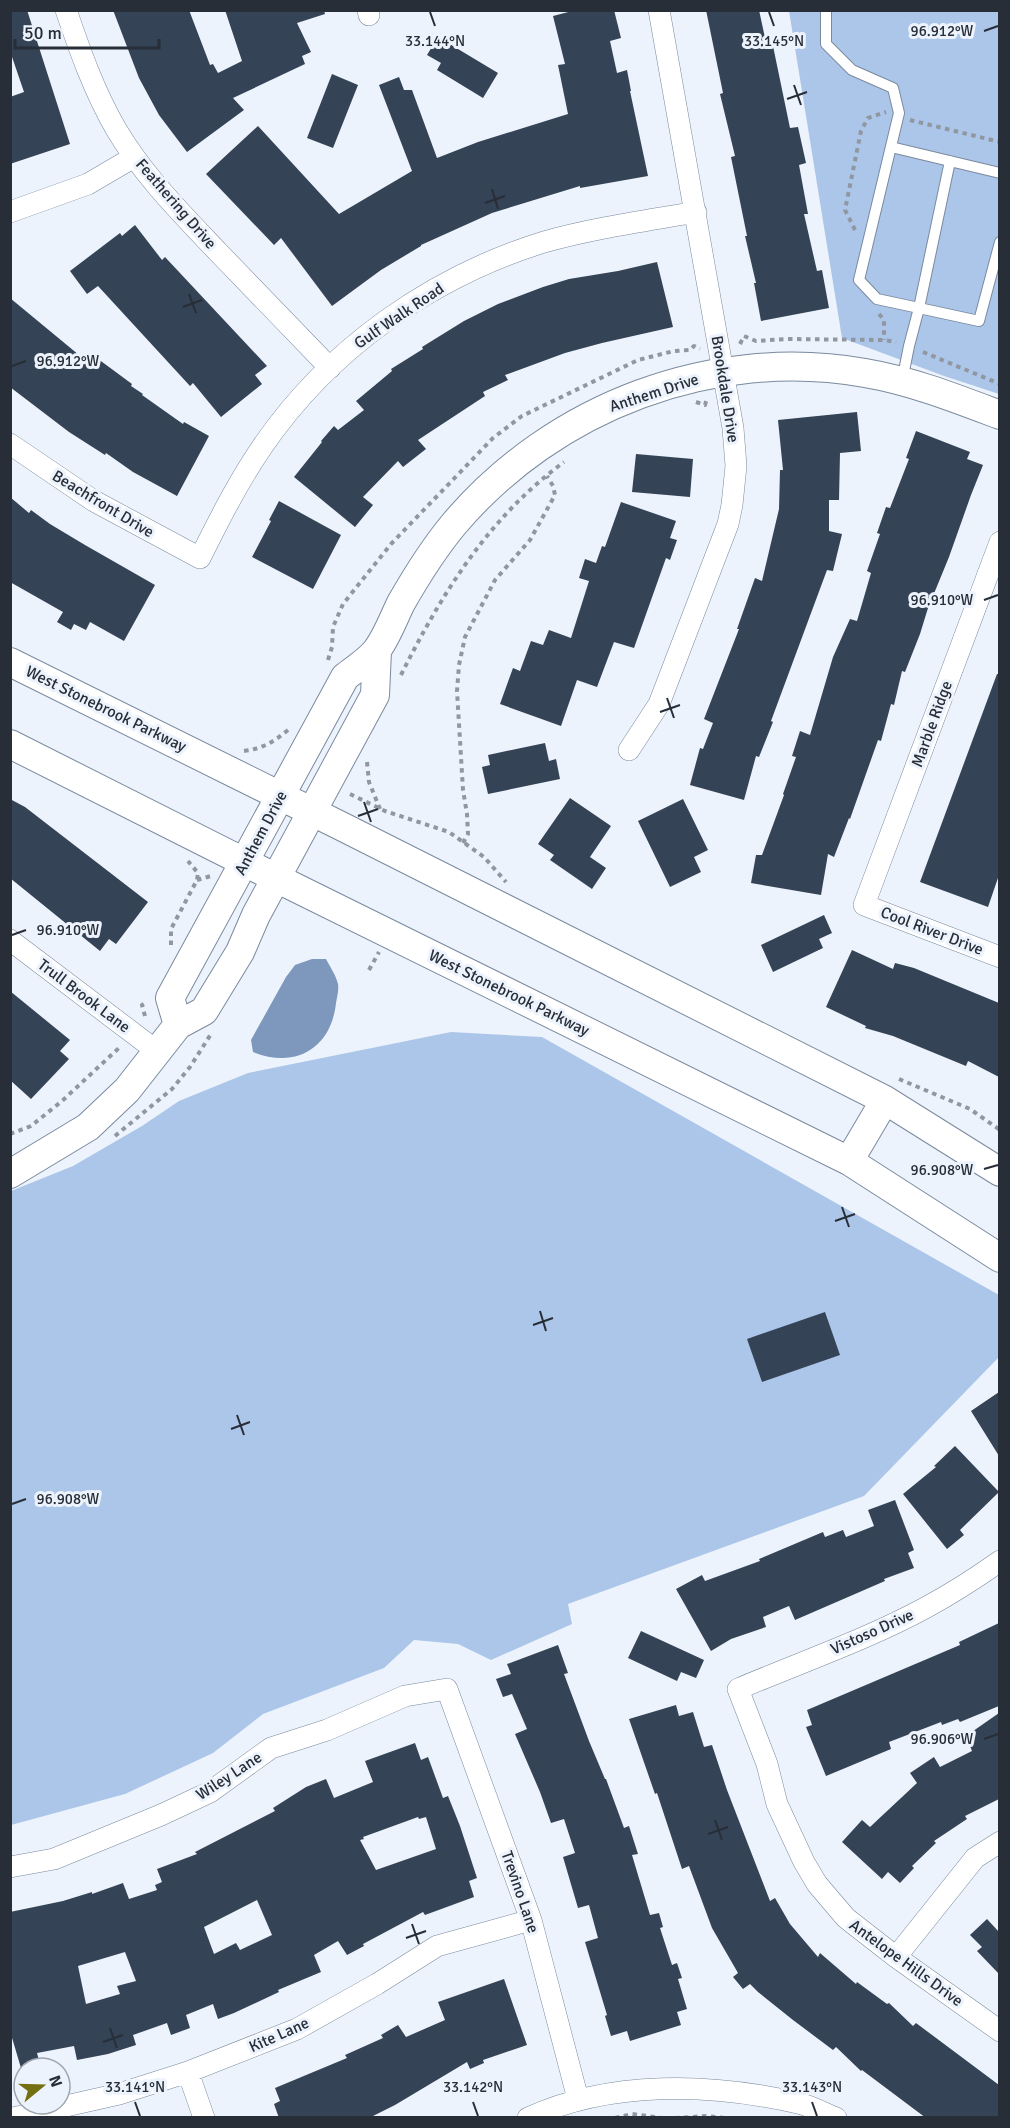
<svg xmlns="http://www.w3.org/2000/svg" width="1010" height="2128" viewBox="0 0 1010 2128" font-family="Signika,sans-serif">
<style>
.green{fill:#acc6e9}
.water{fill:#7d98bc}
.building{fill:#354356;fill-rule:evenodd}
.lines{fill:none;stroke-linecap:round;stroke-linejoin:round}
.lane-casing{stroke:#7a8a9f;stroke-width:12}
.street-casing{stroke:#7a8a9f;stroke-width:22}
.secondary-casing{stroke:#7a8a9f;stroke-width:30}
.path{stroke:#9097a0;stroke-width:4;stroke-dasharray:4.5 4.5;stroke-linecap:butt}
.lane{stroke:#fff;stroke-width:10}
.street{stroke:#fff;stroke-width:21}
.secondary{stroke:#fff;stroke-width:28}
.ticks{fill:none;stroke:#272e37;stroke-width:2}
.labels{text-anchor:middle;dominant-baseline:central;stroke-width:6;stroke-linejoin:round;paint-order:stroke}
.street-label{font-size:16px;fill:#272e37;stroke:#ecf3fc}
.ticks-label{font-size:15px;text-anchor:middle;fill:#272e37;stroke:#ecf3fc;stroke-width:6;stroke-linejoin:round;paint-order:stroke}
</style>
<rect width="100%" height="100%" fill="#ecf3fc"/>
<path class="green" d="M789,11h210v383l-55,-18 -102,-38z
M451,1032l91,5 457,258v62l-135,139 -296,108 4,20 -81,36 -33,-16 -44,-4 -30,28 -121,46 -50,39 -88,41 -114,31v-634l62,-25 69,-40 37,-25 69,-28z"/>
<path class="water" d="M312,959h14c4,8 10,16 12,25 1,6 -1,13 -2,19 -5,46 -41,66 -83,49l-2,-12 35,-63 9,-12z"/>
<path class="building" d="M10,10h17l43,134 -60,20v-67l14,-5 -14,-41z
M113,10h76l21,55 3,-1 5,9 24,-12 -17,-51h99l1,4 -28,9 14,29 -9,4 3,8 -72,34 11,12 -57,42 -28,-37 -20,-37z
M576,10h38l7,28 -11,3 7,32 10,-3 4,21h-1l18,85 -68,12v-2l-88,27 -71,32v1l-40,24 -49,36 -51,-68 -7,7 -68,-71 52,-48 81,88 73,-43 -33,-86 20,-8 5,13h8l25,68 41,-16 90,-28 -10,-49 7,-1 -12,-48z
M706,10h53l8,37 6,-1 17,82 8,-1 8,36 -7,2 9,49h-4l13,57 5,-1 7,38 -68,13 -7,-38h2l-11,-47h2l-16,-79 4,-1 -15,-62 3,-1z
M438,37l60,36 -15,25 -46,-28 4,-7 -14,-8z
M332,74l26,11 -25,63 -26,-10z
M135,225l27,35 3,-3 102,109 -12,9 7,9 -41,33 -28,-34 -3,3 -92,-100 -11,8 -17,-23 50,-38 2,3z
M657,262l16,65 -71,16 -37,10 -60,22 3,5 -25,12 2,4 -67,44 8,9 -23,18 -5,-6 -35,36 10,8 -18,22 -61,-50 28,-35 -1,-1 13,-15 4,4 26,-20 -8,-9 36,-30 -1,-2 32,-20 -1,-2 42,-26 34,-17 45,-17 26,-8 49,-8z
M10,298l75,62 5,-7 42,31 -1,2 12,8 -1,1 41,29 1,-2 25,14 -32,60 -44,-24 -27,-19 -1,2 -36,-23 -59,-45z
M857,412l4,39 -21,2 -1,47h-10v31l13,3 -9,37 -6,-1 -56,151 2,1 -14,35 -3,-1 -12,44 -54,-15 10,-37 3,1 10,-26 -9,-4 35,-90h-2l18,-51 7,3 17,-72 1,-39h3l-5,-50z
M916,431l54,21 -3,7 16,6 -12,30 -22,62 -16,39 -1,-1 -12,39 -15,38 -3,-1 -8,34 -3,-1 -10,37 -3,-1 -28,79 -1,-1 -15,39 -6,-3 -7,41 -70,-12 5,-28h6l22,-60 -1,-1 13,-37 -4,-1 8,-25 10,4 23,-78 17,-38 7,2 14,-48 -4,-2 13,-37 -3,-1 9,-26 4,1 19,-49 -3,-1z
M636,454l57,5 -3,38 -58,-5z
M10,497l19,16 2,-3 19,14 35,21 70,40 -31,56 -34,-19 -4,8 -12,-6 -3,6 -14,-8 6,-10 -53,-30z
M279,501l62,34 -28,54 -61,-32 19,-36 -2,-1z
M621,502l55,19 -6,17 7,2 -7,20 -4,-2 -32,90 -20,-6 -17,45 -20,-7 -16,46 -61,-22 13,-36 7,3 11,-30 12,4 6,-15 22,8 18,-57 -10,-3 6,-19 11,4 6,-17 3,1z
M997,674h2v201l-11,32 -68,-25z
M545,743l4,18 7,-2 4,20 -72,15 -6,-27 8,-2 -2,-10z
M570,798l41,28 -21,31 16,11 -14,21 -42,-29 4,-5 -16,-11z
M10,799l15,8 123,95 -32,42 -7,-5 -9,12 -90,-73z
M683,799l25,51 -14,7 7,15 -31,15 -32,-66z
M824,915l8,18 -13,6 4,9 -50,24 -12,-27z
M852,950l41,19 2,-6 19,5 85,35v74l-31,-16 -2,5 -73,-30 -28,-8 1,-2 -40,-19z
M10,991l60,49 -10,11 9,8 -38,40 -21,-19z
M825,1312l15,43 -78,27 -15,-43z
M999,1392v64l-28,-45z
M955,1446l44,46 -39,38 4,5 -17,14 -44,-55 33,-27 -2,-1z
M895,1500l19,50 -6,3 6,15 -30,11 1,2 -90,39 -6,-14 -26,11 3,10 -35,12 -20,12 -35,-62 26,-14 3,6 55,-20 -1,-2 64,-27 2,5 18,-7 3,7 28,-11 -6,-16z
M999,1623v83l-39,16 -2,-3 -16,6 -1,-3 -52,20 2,7 -65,27 -20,-49 6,-2 -5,-15 153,-65 -1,-3z
M641,1631l63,29 -8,18 -15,-6 -4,9 -49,-23z
M558,1645l10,28 -4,1 25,67 16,38h1l18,49 5,-2 9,28 -6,1 18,60 9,-2 4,14 -3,1 12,37 5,-2 5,15 -4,1 9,30 -10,3 4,13 -51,16 -3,-10 -16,5 -6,-20 2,-1 -22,-73 13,-4 -9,-33 -11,3 -15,-51 12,-4 -11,-34 -13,4 -11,-31 -25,-58 12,-5 -15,-35 -9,3 -7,-18 15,-5 -4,-10z
M676,1705l3,11 14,-4 11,35 8,-2 15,45 43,111 5,-3 15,26 28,33 2,-4 36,31 1,-2 30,22 2,-1 24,23 3,-3 83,62v33h-73l-64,-48 -1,1 -25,-24 -3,3 -40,-30 -35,-28 -8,-8 -7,5 -10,-12 5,-4 -26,-45 -23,-62 -7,3 -25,-76 -2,1 -26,-75z
M999,1713v86l-34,17 2,3 -33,22 2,2 -24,23 2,2 -14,15 -12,-11 -6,7 -40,-37 20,-22 8,7 47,-44 -7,-10 24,-16 6,10 32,-16 -6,-15z
M415,1743l6,17 7,-3 15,41 5,-2 12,30 17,52 -8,3 5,16 -49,18 -2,-3 -60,32 1,2 -17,9 -9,-14 -24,14 7,17 -43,18 1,2 -45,21 -16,6 -5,-15 -27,11 4,13 -19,7 -4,-12 -34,12 3,10 -28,9 -31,6 -3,-14 -37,7 4,15h-20l-11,-37v-119l53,-11 29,-9v2l31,-11 6,16 28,-9 -2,-5 7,-3 -5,-13 40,-15 -2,-2 80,-41 -2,-3 33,-21 20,-8 8,19 39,-16 -8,-21zM418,1817l1,2 7,-2 10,32 -60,21 -16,-30 4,-1 -1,-2zM257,1900l15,35 -32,15 -4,-7 -22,11 -10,-27zM125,1952l11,29 -19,5 3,8 -34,10 -8,-38z
M987,1919l12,13v42l-22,-23 5,-4 -12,-12z
M504,1979l23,66 -44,15 1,3 -14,6 -3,-7 -72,43 -26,13h-90l-5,-14 6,-3 -5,-13 72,-30 -2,-3 38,-17 -2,-3 17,-10 8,12 39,-17 -7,-18z"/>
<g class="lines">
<g class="lane-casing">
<path id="lane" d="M826,10v34l26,26 41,18 6,25 -40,167 18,19 42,9 -10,38 -7,35
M891,147l109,26
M950,161l-31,147 60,13 21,-79"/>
</g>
<g class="street-casing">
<path id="street" d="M66,10c14,41 28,81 50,119 27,46 65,84 102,123 37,38 74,77 112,116
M368,10l1,5
M10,212l78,-28 46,-27
M10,444l84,57 106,57c19,-38 38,-76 62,-111 67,-98 169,-170 282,-205 49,-14 101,-21 152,-30
M1000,542l-136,363 136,52
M629,750l30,-46 69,-180 4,-19 4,-39 -3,-38 -74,-418
M10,940l148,112
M1000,1561c-24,17 -49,33 -75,47 -57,31 -126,55 -187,81l29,75 10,40 27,58 13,22 29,34 50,39 104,74
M10,1867l44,-8 107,-44 49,-23 61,-44 56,-18 78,-34 42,-7 84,231 47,179
M896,1957l79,-99 25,-16
M188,2072l16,46
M13,2118l106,-24 69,-22 109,-43 80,-45 60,-38 94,-26
M528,2118c83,-38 182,-35 270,-15 13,3 26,10 38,15"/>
</g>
<g class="secondary-casing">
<path id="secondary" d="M10,662l331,164 544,274 115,72
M10,744l266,134 573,283 151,97
M178,1025l-8,-27 175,-321c10,-8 23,-16 31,-26 10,-12 18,-34 25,-48 16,-28 33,-55 53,-79 100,-118 259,-178 411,-151 47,8 90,25 135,42
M849,1161l36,-61
M10,1174l78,-47 39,-37 51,-65 26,-14 36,-59 16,-37 119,-220 2,-44"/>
</g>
<path class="path" d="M910,120l90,22
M855,230l-10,-20 16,-79 7,-13 18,-6
M879,314l5,6v20
M740,344l4,-8 12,5 31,-2 97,1 12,2
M923,352l77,32
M696,402l9,3 2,-7
M328,660l4,-13 1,-20 10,-23 48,-60 102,-106 29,-22 116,-56 36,-9 16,-1 4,-4 6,3
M401,675c41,-82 88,-158 163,-213
M244,751c18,-2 31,-10 44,-21
M367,762l2,20 11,27
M350,794l35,17 64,21 35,25 22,25
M463,843l5,-9 -1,-20 -4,-24 -6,-99 2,-26 6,-28 30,-57 35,-40 25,-45 -2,-9 -6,-10
M197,880l14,-4
M171,945v-16l26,-49 1,-7 -10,-12
M369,970l10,-18
M145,1016l-3,-11 5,-3
M899,1079l71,30 30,21
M10,1134l21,-8 31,-25 59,-55
M115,1136l57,-47 18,-22 21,-33
M615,2118l17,-4 30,4
M675,2118l32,-2 17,2"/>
<use href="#lane" class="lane"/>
<use href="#street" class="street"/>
<use href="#secondary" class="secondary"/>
</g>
<path class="ticks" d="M430,12l5,14M769,12l5,14M984,31l14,-5M794,85l7,20M787,99l20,-7M492,189l6,20M485,203l20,-7M189,294l7,19M183,307l19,-7M12,366l14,-5M984,600l14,-5M667,698l7,20M660,712l20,-7M364,802l7,20M358,816l20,-7M12,935l14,-5M984,1169l14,-4M842,1207l7,20M835,1221l20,-7M540,1311l6,20M533,1325l20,-7M237,1415l7,20M231,1429l19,-7M12,1504l14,-5M984,1739l14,-5M715,1820l7,20M708,1834l20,-7M412,1924l7,20M406,1938l20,-7M110,2028l7,20M103,2042l20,-7M135,2102l5,14M473,2102l5,14M812,2102l5,14"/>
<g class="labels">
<g class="street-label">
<text transform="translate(176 204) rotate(49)">Feathering Drive</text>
<text transform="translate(399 316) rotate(-34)">Gulf Walk Road</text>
<text transform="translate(725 389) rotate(81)">Brookdale Drive</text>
<text transform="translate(654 393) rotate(-18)">Anthem Drive</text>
<text transform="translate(103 504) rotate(31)">Beachfront Drive</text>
<text transform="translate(106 709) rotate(26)">West Stonebrook Parkway</text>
<text transform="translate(932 724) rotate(-70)">Marble Ridge</text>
<text transform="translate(261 833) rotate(-62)">Anthem Drive</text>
<text transform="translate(932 931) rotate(21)">Cool River Drive</text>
<text transform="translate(509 993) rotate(26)">West Stonebrook Parkway</text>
<text transform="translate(84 996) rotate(37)">Trull Brook Lane</text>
<text transform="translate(872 1632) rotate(-24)">Vistoso Drive</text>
<text transform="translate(229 1776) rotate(-33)">Wiley Lane</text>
<text transform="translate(520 1892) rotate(71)">Trevino Lane</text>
<text transform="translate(906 1963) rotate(36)">Antelope Hills Drive</text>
<text transform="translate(279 2035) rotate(-24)">Kite Lane</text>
</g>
</g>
<g class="ticks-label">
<text x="942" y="36">96.912°W</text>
<text x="435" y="46">33.144°N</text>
<text x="774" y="46">33.145°N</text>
<text x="68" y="366">96.912°W</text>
<text x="942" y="605">96.910°W</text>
<text x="68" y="935">96.910°W</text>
<text x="942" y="1175">96.908°W</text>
<text x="68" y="1504">96.908°W</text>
<text x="942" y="1744">96.906°W</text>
<text x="135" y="2092">33.141°N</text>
<text x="473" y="2092">33.142°N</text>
<text x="812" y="2092">33.143°N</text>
</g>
<rect width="1010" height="2128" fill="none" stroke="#272e37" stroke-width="24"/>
<g transform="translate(42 2086) rotate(71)"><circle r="28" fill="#ecf3fc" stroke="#9da4ad" stroke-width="1.5"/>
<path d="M0-4.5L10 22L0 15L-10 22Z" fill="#746f10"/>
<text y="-9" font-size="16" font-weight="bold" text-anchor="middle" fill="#272e37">N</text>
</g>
<path d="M15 39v9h144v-9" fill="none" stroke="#272e37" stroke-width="3"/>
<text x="24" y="39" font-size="18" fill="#272e37" stroke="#ecf3fc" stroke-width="4.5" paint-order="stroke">50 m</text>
</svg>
